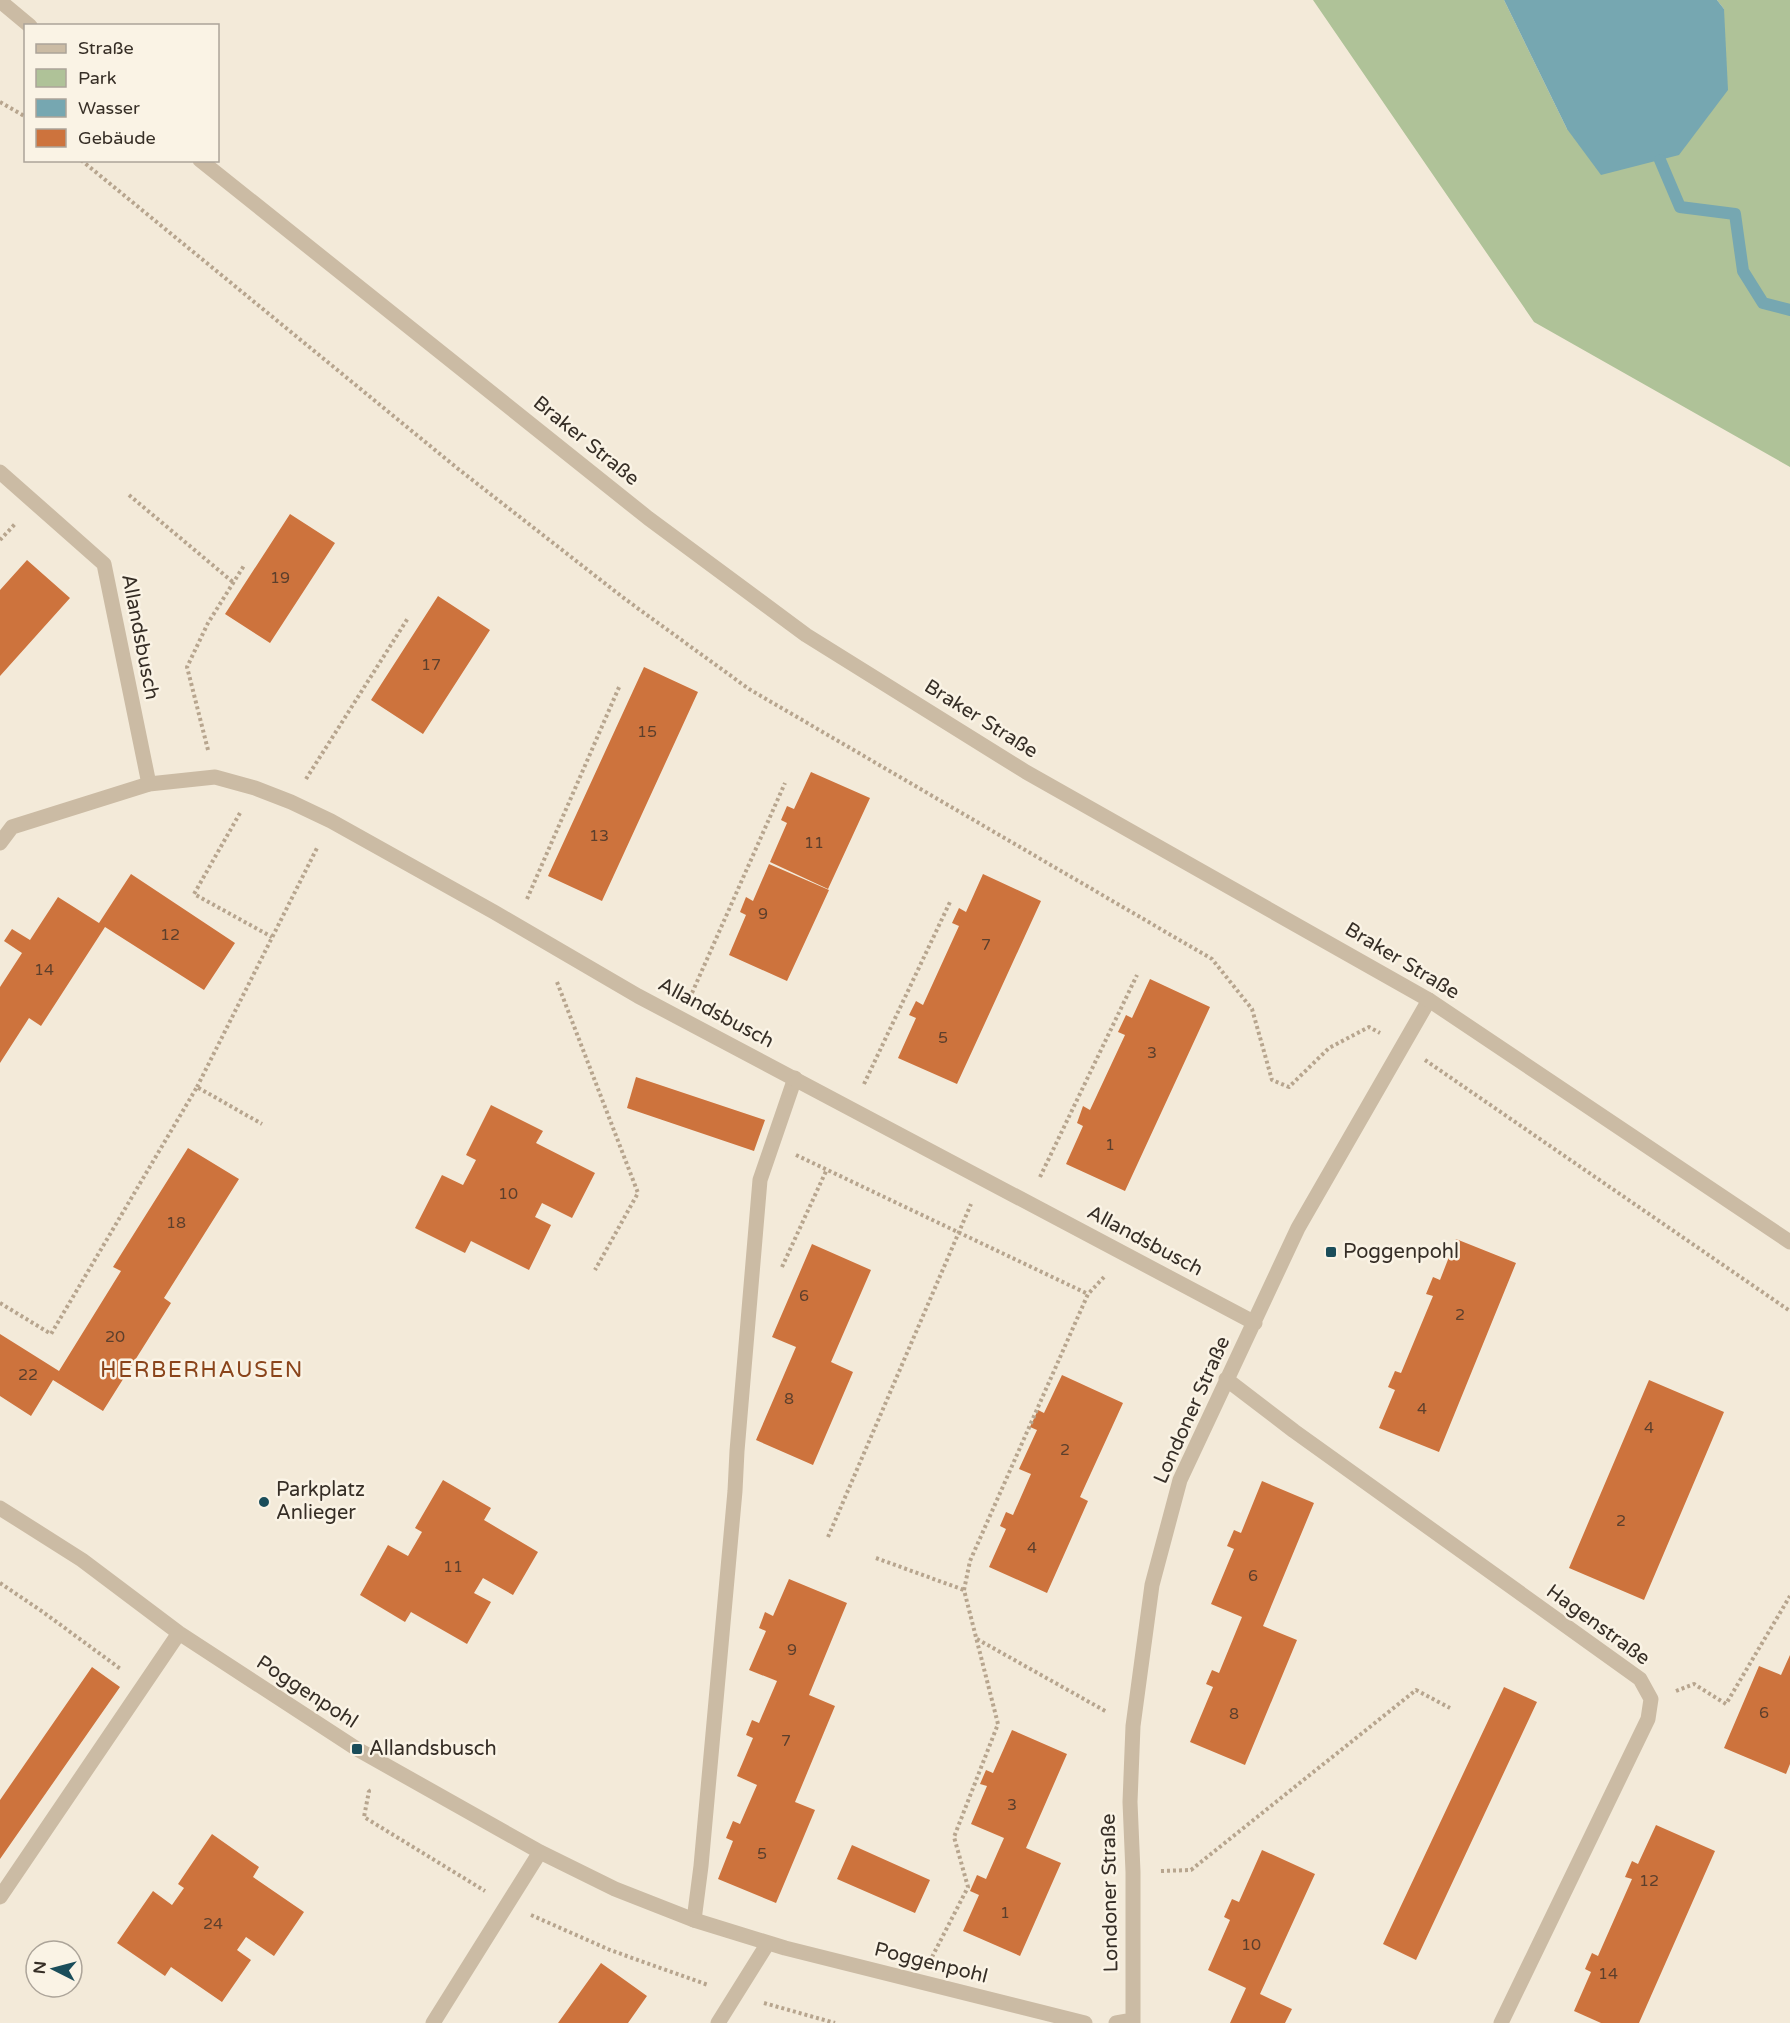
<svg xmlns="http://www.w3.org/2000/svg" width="1790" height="2023" viewBox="0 0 1790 2023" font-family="'Varela Round',sans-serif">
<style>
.green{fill:#afc298}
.water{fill:#76a7b1}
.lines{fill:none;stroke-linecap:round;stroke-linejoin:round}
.stream{stroke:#76a7b1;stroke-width:12}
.building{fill:#cd733d}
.path{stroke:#b7a58e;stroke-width:4;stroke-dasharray:3 3;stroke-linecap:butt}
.service{stroke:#cbbba4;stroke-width:15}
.minor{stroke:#cbbba4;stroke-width:15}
.tertiary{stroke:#cbbba4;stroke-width:15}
.poi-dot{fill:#1a4d5a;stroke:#faf3e5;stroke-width:2}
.labels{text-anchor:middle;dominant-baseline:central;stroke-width:5;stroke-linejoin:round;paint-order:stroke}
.number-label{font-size:16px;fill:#5c3f2c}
.street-label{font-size:20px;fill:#362e26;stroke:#faf3e5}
.poi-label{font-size:20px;fill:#362e26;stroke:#faf3e5;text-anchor:start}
.quarter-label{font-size:22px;letter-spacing:1.5px;fill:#8a441b;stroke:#faf3e5}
</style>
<rect width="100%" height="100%" fill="#f3ead9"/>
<path class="green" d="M1313,0h191l63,129 157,-120 -7,-9h73v467l-256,-145z"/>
<path class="water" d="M1504,0h213l7,9 4,81 -49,65 -78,20 -34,-46z"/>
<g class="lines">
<path class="stream" d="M1660,160l20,47 55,7 8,57 20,32 27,7"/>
</g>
<path class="building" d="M290,514l45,29 -65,100 -45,-29z
M27,560l43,38 -70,78v-86z
M438,596l52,34 -67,104 -52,-34z
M644,667l54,25 -96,209 -54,-25z
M811,772l59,26 -42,91 -58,-27 17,-39 -6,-3 6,-14 7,3z
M769,864l60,26 -42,91 -58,-26 17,-40 -6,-3 6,-15 7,4z
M131,874l104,69 -31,47 -99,-63 -64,99 -12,-8 -29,45v-76l22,-34 -18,-12 8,-12 18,11 28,-43 41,26z
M983,874l58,27 -84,183 -59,-26 18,-40 -7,-3 7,-14 7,4 36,-79 -7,-3 7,-15 7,4z
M1150,979l60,28 -85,184 -59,-27 17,-38 -6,-3 6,-17 7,4 35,-75 -7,-3 8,-17 6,3z
M636,1077l129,43 -11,31 -127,-43z
M491,1105l52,26 -7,12 59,30 -23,45 -30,-15 -7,14 16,8 -22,45 -58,-29 -6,12 -50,-25 27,-53 21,10 13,-25 -10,-5z
M188,1148l51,31 -75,119 7,5 -68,108 -50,-31 -22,36 -31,-20v-62l59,37 62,-100 -8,-4z
M1456,1239l60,24 -77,189 -60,-24 16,-38 -7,-3 7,-16 6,2 32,-77 -7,-2 7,-17 7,3z
M812,1244l59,26 -40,92 22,10 -40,93 -57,-25 40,-93 -24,-10z
M1062,1375l61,28 -43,94 8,4 -41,92 -58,-26 17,-38 -6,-3 6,-14 7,3 18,-41 -12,-5 18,-39 -7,-3 8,-17 6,3z
M1649,1380l75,32 -80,188 -75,-32z
M443,1480l48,28 -7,12 54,32 -25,43 -30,-17 -9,15 17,9 -24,42 -56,-32 -6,10 -45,-27 28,-50 20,11 14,-24 -7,-4z
M1262,1481l52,22 -51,123 34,14 -52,125 -55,-23 23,-55 -7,-3 6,-14 7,3 23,-56 -31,-13 23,-55 -7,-3 7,-16 7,3z
M789,1579l58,24 -38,92 26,11 -40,96 20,8 -39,93 -58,-24 15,-38 -7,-3 7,-17 7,3 17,-39 -20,-9 16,-38 -7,-3 6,-15 7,3 18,-42 -28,-11 17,-39 -7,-3 6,-16 8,4z
M1790,1655v109l-4,10 -62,-26 35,-82 22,9z
M92,1667l28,20 -120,172v-59z
M1504,1687l33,15 -121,258 -33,-16z
M1012,1730l55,24 -41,94 35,15 -41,93 -57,-25 16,-36 -9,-4 7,-16 9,4 18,-41 -33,-14 16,-38 -7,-2 6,-14 7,3z
M1656,1825l59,26 -76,172h-38l-27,-12 17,-39 -6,-3 7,-16 6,3 34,-77 -7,-2 7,-16 6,3z
M212,1834l47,33 -6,10 51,35 -30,44 -28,-19 -9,13 14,10 -29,42 -51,-35 -6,9 -48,-33 36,-52 19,14 12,-17 -6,-4z
M852,1845l78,35 -15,33 -78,-34z
M1262,1850l53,24 -55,120 32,15 -7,14h-55l16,-35 -38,-18 22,-50 -6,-3 8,-18 7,3z
M601,1963l46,33 -19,27h-70z"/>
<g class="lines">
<path class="path" d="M0,102l26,15
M81,160l376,308 168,131 124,90 463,270 40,50 20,71 17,7 40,-39 40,-21 11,6
M129,495l105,88
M0,540l16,-17
M208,750l-21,-83 21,-44 37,-59
M306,779l102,-161
M240,813l-46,81 78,43
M527,899l93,-214
M557,982l81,211 -43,77
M692,993l93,-210
M1425,1060l365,251
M864,1084l86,-182
M197,1087l121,-241
M796,1155l292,139
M1040,1177l97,-202
M782,1267l45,-98
M0,1303l51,31 146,-247 65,37
M828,1537l143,-333
M876,1558l88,32
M0,1583l43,29 79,58
M977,1639l130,73
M1676,1691l18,-7 32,20 64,-108
M368,1790l1,1 -5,26 121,74
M1161,1871l30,-1 225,-180 34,18
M531,1915l79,35 98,35
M932,1957l36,-70 -14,-50 44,-113 -34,-134 6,-29 118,-267 17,-18
M764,2003l71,20"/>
<path class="service" d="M0,472l104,92 45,220
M694,1920l7,-54 34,-375 2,-40 23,-271 35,-102"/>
<path class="minor" d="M0,843l12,-16 137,-43 66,-7 40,11 36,14 40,19 163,91 144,84 617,327
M1226,1379l68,52 346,248 11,20 -3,20 -147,304
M0,1508l82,52 97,73 178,116 183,103 75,37 79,31 91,28 300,75
M0,1897l179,-264
M433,2023l107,-171
M718,2023l50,-80
M1116,2023l17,-3
M1133,2023v-151l-3,-70 3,-76 19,-141 28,-105 118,-252 131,-228"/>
<path class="tertiary" d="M0,1l30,25
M200,160l448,358 158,117 220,137 403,228 361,242"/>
</g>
<g class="poi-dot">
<rect x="1325" y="1246" width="12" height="12" rx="3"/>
<circle cx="264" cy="1502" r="6"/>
<rect x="351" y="1743" width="12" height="12" rx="3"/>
</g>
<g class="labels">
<g class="number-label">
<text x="280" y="578">19</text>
<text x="431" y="665">17</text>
<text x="647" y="732">15</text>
<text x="599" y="836">13</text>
<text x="814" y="843">11</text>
<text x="763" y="914">9</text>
<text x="170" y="935">12</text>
<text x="986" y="945">7</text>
<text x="44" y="970">14</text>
<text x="943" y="1038">5</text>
<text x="1152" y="1053">3</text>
<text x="1110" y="1145">1</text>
<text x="508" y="1194">10</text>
<text x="176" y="1223">18</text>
<text x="804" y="1296">6</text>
<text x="1460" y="1315">2</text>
<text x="115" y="1337">20</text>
<text x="28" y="1375">22</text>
<text x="789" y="1399">8</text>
<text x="1422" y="1409">4</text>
<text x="1649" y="1428">4</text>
<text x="1065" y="1450">2</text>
<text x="1621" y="1521">2</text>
<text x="1032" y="1548">4</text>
<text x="453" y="1567">11</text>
<text x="1253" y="1576">6</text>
<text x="792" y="1650">9</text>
<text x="1764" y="1713">6</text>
<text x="1234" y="1714">8</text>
<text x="786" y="1741">7</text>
<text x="1012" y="1805">3</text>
<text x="762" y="1854">5</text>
<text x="1649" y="1881">12</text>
<text x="1005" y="1913">1</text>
<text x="213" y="1924">24</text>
<text x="1251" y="1945">10</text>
<text x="1608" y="1974">14</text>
</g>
<g class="street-label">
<text transform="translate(586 441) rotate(39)">Braker Straße</text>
<text transform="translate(140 637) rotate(79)">Allandsbusch</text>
<text transform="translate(981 719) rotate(32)">Braker Straße</text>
<text transform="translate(1402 961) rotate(31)">Braker Straße</text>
<text transform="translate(716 1013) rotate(28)">Allandsbusch</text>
<text transform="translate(1145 1241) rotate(28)">Allandsbusch</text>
<text transform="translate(1192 1410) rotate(-66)">Londoner Straße</text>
<text transform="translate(1598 1625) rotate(36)">Hagenstraße</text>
<text transform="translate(307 1692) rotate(33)">Poggenpohl</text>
<text transform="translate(1110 1893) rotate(-91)">Londoner Straße</text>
<text transform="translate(931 1963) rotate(14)">Poggenpohl</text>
</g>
<g class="poi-label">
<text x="1343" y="1252">Poggenpohl</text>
<text x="276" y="1490">Parkplatz<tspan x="276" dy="23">Anlieger</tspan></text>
<text x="369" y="1749">Allandsbusch</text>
</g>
<g class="quarter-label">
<text x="202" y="1370">HERBERHAUSEN</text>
</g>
</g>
<rect x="24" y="24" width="195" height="138" fill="#faf3e5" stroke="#aca499" stroke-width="1.5"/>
<rect x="36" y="44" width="30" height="9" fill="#cbbba4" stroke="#aca499" stroke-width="1.5"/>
<text x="78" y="54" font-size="18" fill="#362e26">Straße</text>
<rect x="36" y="69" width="30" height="18" fill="#afc298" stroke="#aca499" stroke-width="1.5"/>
<text x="78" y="84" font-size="18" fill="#362e26">Park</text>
<rect x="36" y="99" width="30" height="18" fill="#76a7b1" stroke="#aca499" stroke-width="1.5"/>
<text x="78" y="114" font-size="18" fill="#362e26">Wasser</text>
<rect x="36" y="129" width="30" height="18" fill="#cd733d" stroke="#aca499" stroke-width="1.5"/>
<text x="78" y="144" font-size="18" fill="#362e26">Gebäude</text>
<g transform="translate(54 1969) rotate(276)"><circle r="28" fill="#faf3e5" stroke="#aca499" stroke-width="1.5"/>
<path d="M0-4.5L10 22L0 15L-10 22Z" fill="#1a4d5a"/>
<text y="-9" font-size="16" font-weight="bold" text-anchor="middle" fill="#362e26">N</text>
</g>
</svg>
